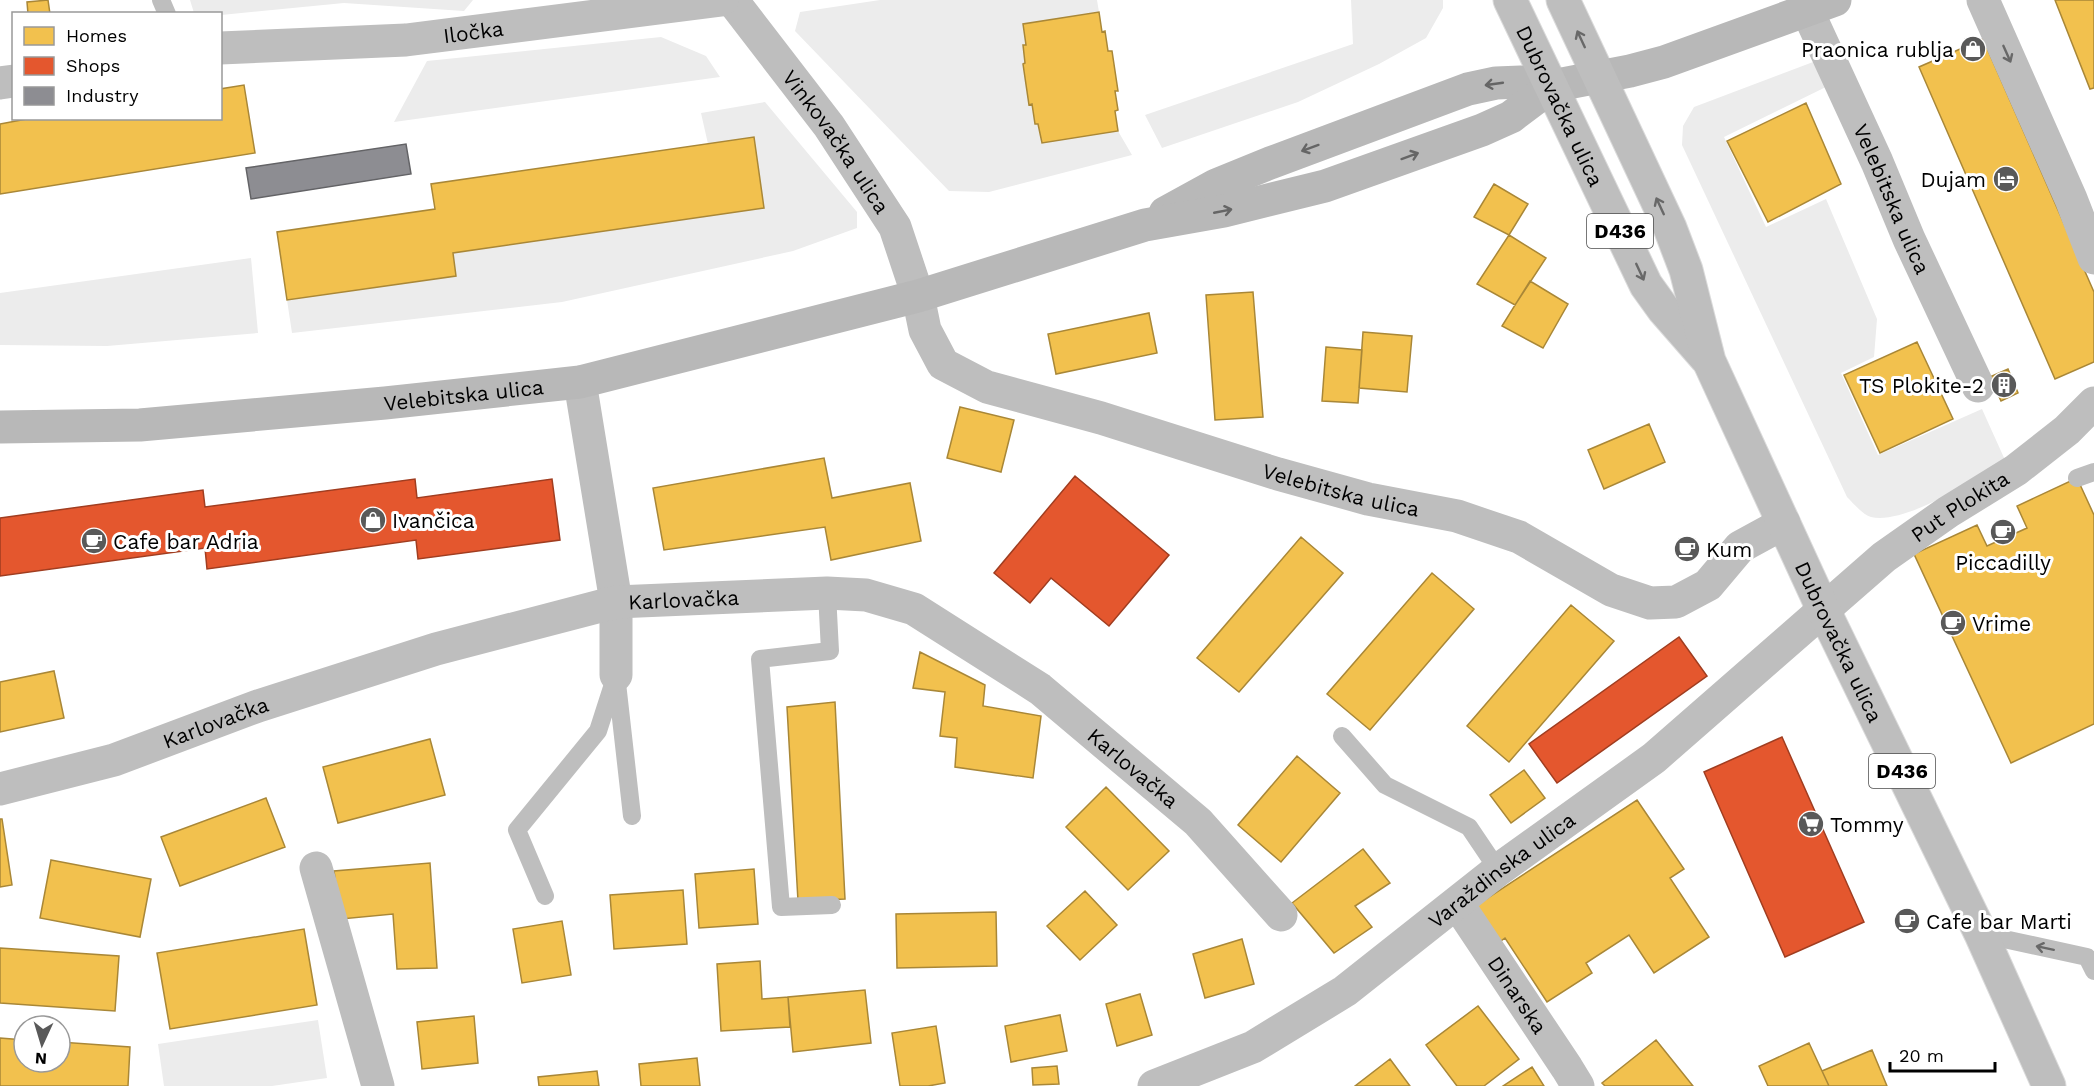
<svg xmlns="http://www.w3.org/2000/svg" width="2094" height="1086" viewBox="0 0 2094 1086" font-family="'Work Sans',sans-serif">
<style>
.grass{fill:#ececec}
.homes{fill:#f2c14e;stroke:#a98737;stroke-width:1.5}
.shops{fill:#e4572e;stroke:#a03d20;stroke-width:1.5}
.industry{fill:#8d8d92;stroke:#636366;stroke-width:1.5}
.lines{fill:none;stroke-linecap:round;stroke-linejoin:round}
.primary-casing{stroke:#dbdbdb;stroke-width:35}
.lane{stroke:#bebebe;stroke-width:18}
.street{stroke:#bebebe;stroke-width:33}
.secondary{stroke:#b8b8b8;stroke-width:33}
.primary{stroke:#bebebe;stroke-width:33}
.oneway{stroke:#686868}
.oneway2{stroke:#656565}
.labels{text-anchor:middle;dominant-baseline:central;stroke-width:6;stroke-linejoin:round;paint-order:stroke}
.shield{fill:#fff;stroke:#4c4c4c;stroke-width:1.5}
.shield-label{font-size:20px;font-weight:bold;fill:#000}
.street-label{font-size:21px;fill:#000;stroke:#fff}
.poi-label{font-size:21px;fill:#000;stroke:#fff;text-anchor:start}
</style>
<rect width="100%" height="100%" fill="#fff"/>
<path class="grass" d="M190,0h283l-9,11 -120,-8 -123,12 -1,-1 -26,-1z
M880,0h217l2,12 -76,12 3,21h-3l2,18 -2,1 6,40h3l10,38 76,-11 14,24 -143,37 -40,-1 -154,-160 5,-19z
M1351,0h92v8l-17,30 -47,26 -81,38 -136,46 -17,-33 208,-71z
M661,37l45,19 14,21 -326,45 33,-61z
M1821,59l9,26 -106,52 42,90 60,-28 51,120 -3,38 -33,16 37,82 104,-46 23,51c-29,19 -100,65 -134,57 -8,-2 -18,-14 -24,-20l-165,-352 1,-19 11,-19z
M765,102l92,110v16l-64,23 -231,51 -270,31 -5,-33 169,-24 -3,-23 311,-45 -10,-71 -46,7 -7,-31z
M251,258l7,75 -151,13 -107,-1v-52z
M318,1020l9,58 -55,8h-108l-6,-42z"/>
<path class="homes" d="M48,0l2,14h-22l-1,-12z
M2055,0h39v88l-4,1z
M1099,12l3,20 3,-1 3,20h4l6,40h-3l3,19 -3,1 3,20 -76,12 -4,-19h-3l-3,-20 -3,1 -6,-41 2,-1 -2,-18h3l-3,-21z
M1983,39l111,253v70l-39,17 -136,-312z
M244,85l11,68 -255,41v-70l32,-6h188v-29z
M1806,103l35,81 -73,38 -41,-81z
M754,137l10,71 -311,45 3,23 -169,24 -10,-68 158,-23 -4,-25z
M1494,184l34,20 -19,31 -35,-18z
M1509,235l37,23 -31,47 -38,-21z
M1530,281l38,23 -25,44 -41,-22z
M1253,292l10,125 -48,3 -9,-125z
M1149,313l8,40 -101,21 -8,-40z
M1363,332l49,4 -5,56 -48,-4z
M1917,342l36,77 -73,34 -36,-78z
M1326,347l36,3 -4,53 -36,-2z
M2008,369l10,24 -17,8 -11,-24z
M960,407l54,13 -13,52 -54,-14z
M1649,424l16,38 -61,27 -16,-39z
M824,458l8,40 78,-15 11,58 -90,19 -6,-33 -161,23 -11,-62z
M2077,478l17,37v209l-83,39 -97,-209 63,-29 10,21 40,-18 -10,-22z
M1301,537l42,36 -104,119 -42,-34z
M1432,573l42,36 -104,121 -43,-36z
M1571,605l43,36 -105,121 -42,-36z
M920,652l65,33 -2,21 58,10 -8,62 -78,-11 2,-29 -17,-2 5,-44 -32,-4z
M54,671l10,47 -64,14v-50z
M835,702l10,197 -47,2 -11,-194z
M430,739l15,56 -107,28 -15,-56z
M1297,756l43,37 -59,69 -43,-37z
M1524,770l21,28 -34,25 -21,-28z
M1106,787l63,64 -41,39 -62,-63z
M266,798l19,49 -105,39 -19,-49z
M1637,800l47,69 -14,9 39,59 -55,36 -25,-38 -43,28 6,10 -45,29 -42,-64 -11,8 -17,-41z
M0,819h2l10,66 -12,2z
M1363,849l27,34 -35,23 17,21 -38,26 -42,-50z
M51,860l100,19 -11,58 -100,-19z
M430,863l7,105 -40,1 -4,-55 -52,5 -7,-48z
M754,869l4,55 -59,4 -4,-54z
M683,890l4,54 -73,5 -4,-54z
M1085,891l32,34 -37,35 -33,-34z
M996,912l1,54 -100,2 -1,-54z
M562,921l9,54 -49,8 -9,-54z
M304,929l13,76 -147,24 -13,-76z
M1242,939l12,45 -49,14 -12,-44z
M0,948l119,8 -4,55 -115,-8z
M760,961l2,38 26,-2 2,30 -69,4 -4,-67z
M865,990l6,53 -78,9 -5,-55z
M1140,994l12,41 -35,11 -11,-42z
M1478,1006l41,53 -35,27h-27l-31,-41z
M1060,1015l7,36 -56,11 -6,-36z
M474,1016l4,47 -56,6 -5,-47z
M936,1026l9,57 -17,3h-28l-8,-53z
M0,1038l24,2v22h36v-20l70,5 -2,39h-128z
M1656,1040l37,46h-88l-3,-3z
M1809,1043l20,43h-61l-9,-20z
M1872,1050l15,36h-58l-7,-15z
M697,1058l3,28h-59l-2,-22z
M1390,1059l20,27h-55z
M1057,1066l2,18 -26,1 -1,-17z
M1532,1067l12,19h-41z
M597,1071l2,15h-60l-1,-9z"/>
<path class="shops" d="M1075,476l94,79 -60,71 -58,-48 -21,25 -36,-30z
M415,479l2,19 135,-19 8,61 -142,19 -2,-19 -209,29 -2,-21 -205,28v-58l203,-28 2,17z
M1679,637l28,39 -150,107 -28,-39z
M1782,737l82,185 -79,35 -81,-185z"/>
<path class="industry" d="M406,144l5,30 -160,25 -5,-31z"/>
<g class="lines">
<g class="primary-casing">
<g id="primary">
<path id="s8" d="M1510,0l136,285 18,25 42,48"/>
<path id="s9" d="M1563,0l107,228 16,42 23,91 114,248 158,325 68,152"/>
</g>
</g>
<path class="lane" d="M161,0l6,14
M2077,478l17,-6
M827,593l3,58 -70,8 21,248 51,-2
M617,683l15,133
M1342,736l43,49 84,42 29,43
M545,896l-28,-66 81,-99 18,-56
M1981,934l106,23 7,14"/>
<g class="street">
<path id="s1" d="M732,0l97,126 66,101 23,69 7,34 18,34 44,23 114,31 177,56 90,25 89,17 62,21 92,53 39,13 26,-1 32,-17 32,-38 44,-24"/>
<path d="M1983,0l88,199 23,59"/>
<path id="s2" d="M1807,10l70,152 32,77 69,147"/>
<path id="s3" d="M220,48l186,-8 316,-40"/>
<path d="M0,83l14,-2"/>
<path d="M580,382l36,220v73"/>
<path id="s4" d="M0,789l114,-29 144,-54 178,-57 180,-47 211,-9 39,2 48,14 126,80 158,133 83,93"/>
<path d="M316,868l62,218"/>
<path id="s5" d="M1457,903l110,165 11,18"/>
<path id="s6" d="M1154,1086l99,-39 92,-56 153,-121 156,-112 230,-201 64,-45 68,-42 51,-40 27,-27"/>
</g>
<g class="secondary">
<path d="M1165,213l51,-28 54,-22 198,-74 28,-6 25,-1 31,4 78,-15 34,-9 171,-62"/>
<path id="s7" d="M0,427l140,-2 245,-22 195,-21 338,-86 227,-71 79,-14 101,-25 157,-56 29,-13 41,-31"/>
</g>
<use href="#primary" class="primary"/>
</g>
<defs><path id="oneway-shaft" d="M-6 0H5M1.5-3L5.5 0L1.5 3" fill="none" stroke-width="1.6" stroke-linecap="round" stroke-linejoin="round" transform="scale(1.5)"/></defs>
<g class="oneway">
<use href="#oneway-shaft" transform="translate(1581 39) rotate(-115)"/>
<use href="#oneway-shaft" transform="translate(2007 54) rotate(66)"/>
<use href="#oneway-shaft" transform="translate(1660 206) rotate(-115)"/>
<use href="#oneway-shaft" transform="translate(1640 272) rotate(65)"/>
<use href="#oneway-shaft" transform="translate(2045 948) rotate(-168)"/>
</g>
<g class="oneway2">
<use href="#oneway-shaft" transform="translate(1494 84) rotate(172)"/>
<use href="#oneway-shaft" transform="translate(1310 148) rotate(160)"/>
<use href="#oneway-shaft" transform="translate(1410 156) rotate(-20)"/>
<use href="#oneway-shaft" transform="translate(1223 211) rotate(-11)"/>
</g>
<defs>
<g id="shop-disc" transform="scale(1.35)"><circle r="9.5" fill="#595959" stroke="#fff"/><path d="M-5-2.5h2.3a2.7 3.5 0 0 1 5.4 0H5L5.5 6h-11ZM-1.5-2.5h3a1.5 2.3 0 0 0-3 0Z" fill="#fff"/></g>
<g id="hotel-disc" transform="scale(1.35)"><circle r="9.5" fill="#595959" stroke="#fff"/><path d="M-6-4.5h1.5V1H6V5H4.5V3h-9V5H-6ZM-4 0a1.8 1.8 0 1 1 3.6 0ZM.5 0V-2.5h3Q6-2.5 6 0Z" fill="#fff"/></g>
<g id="building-disc" transform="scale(1.35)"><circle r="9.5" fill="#595959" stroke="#fff"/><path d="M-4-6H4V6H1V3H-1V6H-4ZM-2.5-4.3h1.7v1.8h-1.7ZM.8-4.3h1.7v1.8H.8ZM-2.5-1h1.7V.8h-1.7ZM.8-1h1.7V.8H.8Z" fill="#fff"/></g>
<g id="cafe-disc" transform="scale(1.35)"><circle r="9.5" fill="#595959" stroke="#fff"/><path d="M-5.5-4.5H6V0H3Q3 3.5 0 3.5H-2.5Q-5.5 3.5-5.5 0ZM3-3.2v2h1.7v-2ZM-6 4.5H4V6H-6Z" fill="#fff"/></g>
<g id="supermarket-disc" transform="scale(1.35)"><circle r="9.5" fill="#595959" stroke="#fff"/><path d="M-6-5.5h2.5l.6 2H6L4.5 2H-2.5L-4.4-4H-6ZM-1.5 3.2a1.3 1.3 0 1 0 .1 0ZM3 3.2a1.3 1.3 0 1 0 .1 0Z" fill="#fff"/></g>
</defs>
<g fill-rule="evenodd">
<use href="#shop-disc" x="1973" y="49"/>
<use href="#hotel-disc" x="2006" y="179"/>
<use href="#building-disc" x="2004" y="385"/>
<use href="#shop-disc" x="373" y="520"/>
<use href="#cafe-disc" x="2003" y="532"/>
<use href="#cafe-disc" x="94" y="541"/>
<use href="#cafe-disc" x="1687" y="549"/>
<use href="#cafe-disc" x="1953" y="623"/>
<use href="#supermarket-disc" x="1811" y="824"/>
<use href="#cafe-disc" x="1907" y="921"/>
</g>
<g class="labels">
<g class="shield">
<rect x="1587" y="214" width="66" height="34" rx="4.5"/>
<rect x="1869" y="754" width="66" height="34" rx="4.5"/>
</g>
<g class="shield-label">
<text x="1620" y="231">D436</text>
<text x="1902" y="771">D436</text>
</g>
<g class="street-label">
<text stroke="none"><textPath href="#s3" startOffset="254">Iločka</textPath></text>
<text stroke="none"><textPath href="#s8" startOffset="117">Dubrovačka ulica</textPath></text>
<text stroke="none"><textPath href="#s1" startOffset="176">Vinkovačka ulica</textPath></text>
<text stroke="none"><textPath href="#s2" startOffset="207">Velebitska ulica</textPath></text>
<text stroke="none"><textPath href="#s7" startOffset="465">Velebitska ulica</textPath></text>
<text stroke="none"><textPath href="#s1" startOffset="844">Velebitska ulica</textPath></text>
<text stroke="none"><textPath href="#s6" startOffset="998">Put Plokita</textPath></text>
<text stroke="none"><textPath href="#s4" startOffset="712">Karlovačka</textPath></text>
<text stroke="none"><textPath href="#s9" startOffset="700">Dubrovačka ulica</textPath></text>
<text stroke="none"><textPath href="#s4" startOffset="226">Karlovačka</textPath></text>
<text stroke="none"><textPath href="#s4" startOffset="1216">Karlovačka</textPath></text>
<text stroke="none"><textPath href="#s6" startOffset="412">Varaždinska ulica</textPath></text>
<text stroke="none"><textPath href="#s5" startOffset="110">Dinarska</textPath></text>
</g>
<g class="poi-label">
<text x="1954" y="49" text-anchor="end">Praonica rublja</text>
<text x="1986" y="179" text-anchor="end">Dujam</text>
<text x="1984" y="385" text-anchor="end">TS Plokite-2</text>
<text x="392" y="520">Ivančica</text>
<text x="113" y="541">Cafe bar Adria</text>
<text x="1706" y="549">Kum</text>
<text x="2003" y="562" text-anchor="middle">Piccadilly</text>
<text x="1972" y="623">Vrime</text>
<text x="1830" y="824">Tommy</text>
<text x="1926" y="921">Cafe bar Marti</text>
</g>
</g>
<rect x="12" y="12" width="210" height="108" fill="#ffffff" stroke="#999999" stroke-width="1.5"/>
<rect x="24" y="27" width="30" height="18" fill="#f2c14e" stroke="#999999" stroke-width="1.5"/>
<text x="66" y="42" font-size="18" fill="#000000">Homes</text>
<rect x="24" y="57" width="30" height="18" fill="#e4572e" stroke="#999999" stroke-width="1.5"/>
<text x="66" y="72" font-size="18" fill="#000000">Shops</text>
<rect x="24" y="87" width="30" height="18" fill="#8d8d92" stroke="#999999" stroke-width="1.5"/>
<text x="66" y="102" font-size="18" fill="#000000">Industry</text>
<g transform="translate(42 1044) rotate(184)"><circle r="28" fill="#ffffff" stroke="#999999" stroke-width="1.5"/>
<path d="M0-4.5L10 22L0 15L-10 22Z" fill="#595959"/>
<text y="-9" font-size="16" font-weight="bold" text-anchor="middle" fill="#000000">N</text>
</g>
<path d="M1890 1062v9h105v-9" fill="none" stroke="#000000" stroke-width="3"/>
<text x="1899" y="1062" font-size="18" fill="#000000" stroke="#ffffff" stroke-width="4.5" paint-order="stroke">20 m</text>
</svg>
